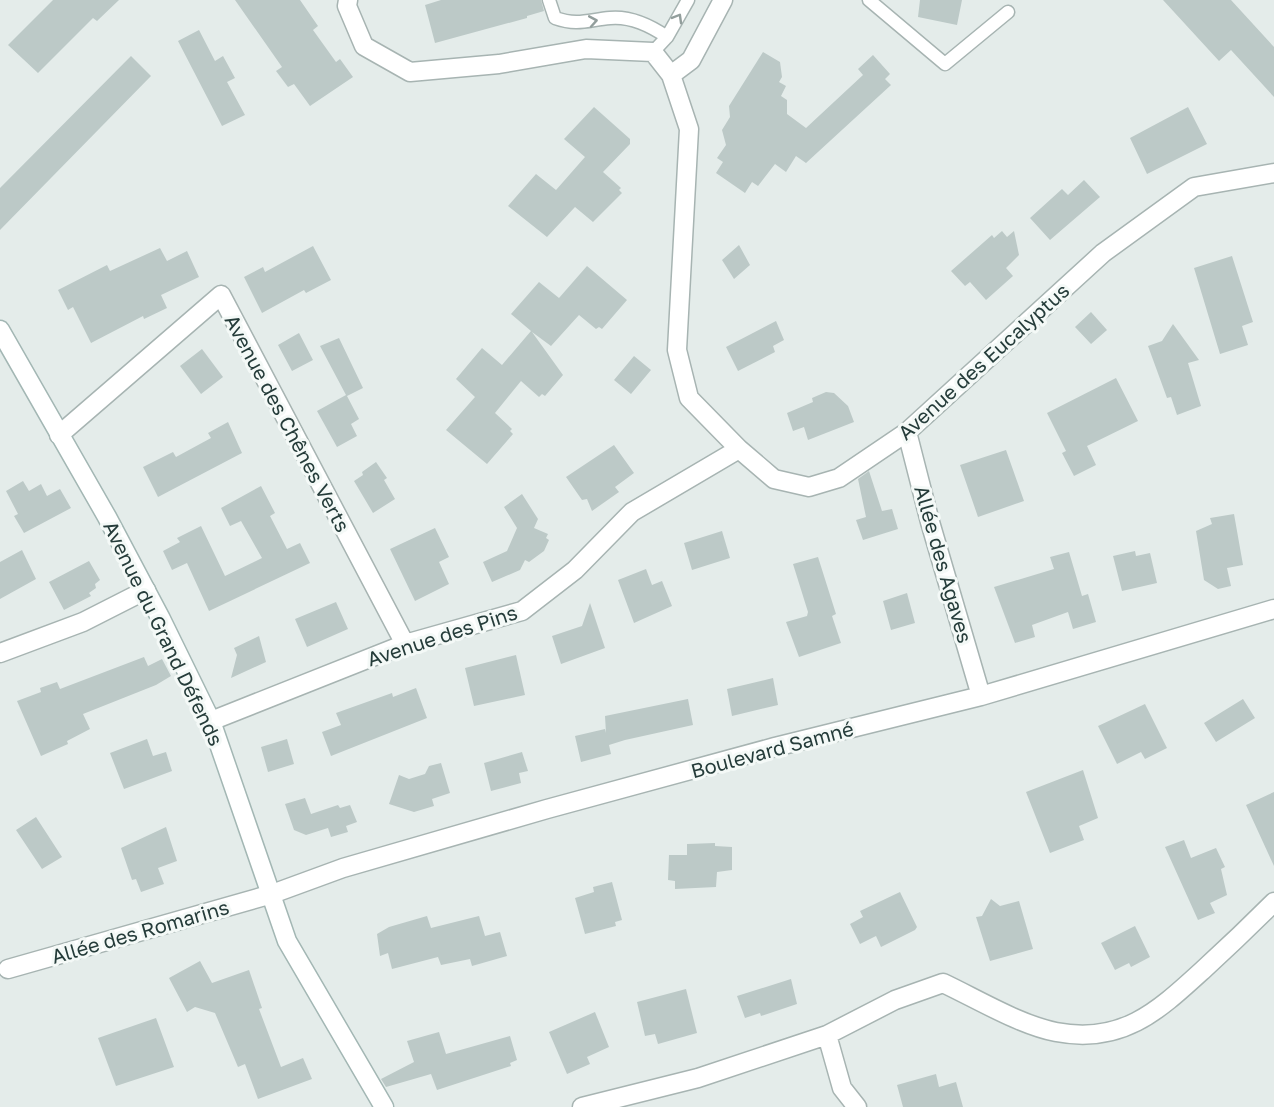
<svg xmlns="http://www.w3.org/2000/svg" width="1274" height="1107" viewBox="0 0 1274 1107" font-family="'Golos Text',sans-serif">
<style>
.building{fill:#bcc9c7}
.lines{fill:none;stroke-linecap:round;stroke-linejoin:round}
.lane-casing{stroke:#a7b4b2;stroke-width:15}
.street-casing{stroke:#a7b4b2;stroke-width:21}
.secondary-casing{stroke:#a3b7b4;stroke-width:21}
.lane{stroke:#fff;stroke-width:12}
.street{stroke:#fff;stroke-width:18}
.secondary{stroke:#fff;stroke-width:18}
.oneway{stroke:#929e9c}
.labels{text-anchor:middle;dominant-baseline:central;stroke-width:6;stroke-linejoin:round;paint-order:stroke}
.street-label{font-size:20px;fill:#253c3a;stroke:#f4f9f7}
</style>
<rect width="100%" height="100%" fill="#e4ecea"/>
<path class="building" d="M53,0h66l-22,21 -4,-3 -55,55 -30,-28z
M235,0h65l18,26 -5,4 23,32 4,-3 13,18 -43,29 -16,-22 -6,3 -12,-16 6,-4z
M441,0h100l3,11 -17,5v2l-92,25 -10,-38z
M920,0h42l-5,25 -39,-8z
M1163,0h68l43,47v50l-43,-47 -12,11z
M199,30l16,31 8,-5 12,22 -8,4 18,33 -23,11 -44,-85z
M763,52l17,10 2,15 -3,5 7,4 -5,10 6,4v14l19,14 57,-53 -5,-6 15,-14 17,19 -5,5 6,6 -85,78 -10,-7 -10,16 -11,-8 -17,22 -6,-4 -7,11 -29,-20 7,-11 -6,-4 9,-13 -4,-15 8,-13 -1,-11z
M131,56l20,20 -151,154v-42z
M594,107l36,32v5l-27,28 18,16 -2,2 3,3 -29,29 -18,-15 -28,30 -39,-31 28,-32 20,16 29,-33 -21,-18z
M1188,107l19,37 -60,30 -17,-36z
M1084,180l16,17 -50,43 -20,-22 32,-29 6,6z
M1002,231l5,6 7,-6 5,24 -13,13 7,8 -27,24 -16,-18 -5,4 -14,-15 41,-36 2,3z
M739,245l11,20 -16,14 -12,-19z
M313,246l18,34 -25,13 -2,-3 -42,23 -18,-36 19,-10 2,5z
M160,248l7,13 20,-10 12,26 -38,18 6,13 -23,11 -1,-3 -52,27 -18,-36 -5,3 -10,-20 49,-25 3,6z
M1232,256l21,66 -11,4 6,19 -28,9 -26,-86z
M587,266l40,34 -25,29 -3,-2 -3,2 -17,-14 -28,31 -19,-14 31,43 -18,21 -3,-2 -3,3 -18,-16 -26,32 17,16 -2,2 3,3 -26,30 -41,-34 29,-33 -19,-18 26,-31 20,17 29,-34 -20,-17 28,-32 20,16z
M1091,312l16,18 -16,14 -16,-17z
M776,321l8,19 -11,6 2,6 -37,19 -12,-24z
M1173,324l26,36 -11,3 13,43 -24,9 -6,-18 -4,1 -19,-52 14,-5z
M299,333l14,27 -21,11 -14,-26z
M339,338l24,50 -16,8 12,23 -8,5 6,12 -20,11 -20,-36 29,-16 -26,-49z
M202,349l21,28 -22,17 -21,-28z
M634,356l17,14 -20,24 -17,-14z
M1116,378l22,43 -51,25 9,19 -22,11 -12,-23 4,-2 -19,-38z
M826,392l8,1 14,13 6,16 -46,18 -4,-13 -11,4 -6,-18 26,-11 -1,-4z
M228,422l14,31 -84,44 -15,-30 30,-15 3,5 35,-19 -3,-5z
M614,445l20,28 -19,14 4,5 -27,19 -5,-12 -5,1 -16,-23z
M1006,450l18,51 -46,16 -18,-52z
M376,462l11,16 -3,2 11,19 -22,14 -19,-32 9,-6 -1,-3z
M869,471l13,40 10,-2 6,20 -35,11 -7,-20 10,-3 -8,-38z
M23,481l6,10 12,-7 6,12 13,-7 11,19 -47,25 -10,-17 4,-2 -12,-23z
M261,486l14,27 -5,3 17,33 13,-6 10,20 -101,48 -22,-48 -15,7 -9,-19 17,-9 -3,-4 24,-12 24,50 37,-18 -21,-37 -11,5 -9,-18z
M522,494l16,25 -4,9 14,6 -2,4 3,2 -5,11 -15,11 -4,-2 -5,10 -28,12 -9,-20 24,-11 10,-23 -13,-21z
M1234,514l9,51 -16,3 4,18 -13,3 -14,-9 -8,-49 16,-7 -2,-6z
M435,528l14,29 -10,5 10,22 -34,17 -25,-52z
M722,531l8,27 -38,12 -8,-27z
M22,550l14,29 -36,20v-37z
M1135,551l1,5 14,-3 7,30 -35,8 -9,-35z
M1069,552l13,44 6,-2 8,28 -23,7 -5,-17 -36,13 3,12 -20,6 -21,-56 60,-18 -4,-12z
M818,557l18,57 -4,2 9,27 -42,14 -13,-35 21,-6 1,-4 -15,-48z
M89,561l11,19 -5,4 1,4 -7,5 2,3 -27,14 -15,-28z
M646,569l6,16 10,-4 10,25 -38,17 -16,-43z
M907,593l8,30 -24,7 -8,-29z
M336,602l12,27 -41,18 -12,-28z
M590,603l15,45 -44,16 -9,-28 30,-10z
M259,636l7,26 -35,16 6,-23 -3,-7z
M516,655l9,40 -51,11 -9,-38z
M144,657l4,9 14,-7 9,17 -15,9 -73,29 7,15 -23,12 1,3 -27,12 -24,-55 24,-9 -1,-4 17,-6 3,7z
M773,678l5,27 -46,11 -5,-27z
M416,688l11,30 -96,38 -9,-24 19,-7 -5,-12 56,-20 1,4z
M688,699l5,26 -68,15 -16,5 2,9 -30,8 -6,-26 30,-7 1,4 -1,-17z
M1243,699l12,19 -39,24 -12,-19z
M1145,704l22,44 -22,11 -4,-7 -24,12 -19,-38z
M147,739l6,17 13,-4 6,19 -48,18 -14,-36z
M287,739l7,25 -26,8 -7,-25z
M522,752l6,19 -9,2 2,10 -30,8 -7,-28z
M441,763l9,30 -18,6 2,7 -20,6 -25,-8 10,-29 10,4 16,-5 4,-8z
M1083,770l15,48 -19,8 5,14 -34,13 -24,-61z
M1274,792v74l-28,-61z
M305,798l6,16 27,-9 2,3 10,-3 7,17 -11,4 2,6 -17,5 -3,-9 -22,7 -12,-5 -9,-26z
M36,817l26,40 -20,12 -26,-39z
M166,827l11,34 -19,7 6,16 -23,8 -5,-13 -4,1 -11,-32z
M1184,840l7,18 25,-10 9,19 -4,2 6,26 -17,8 5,10 -17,7 -33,-73z
M715,843v3l17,1v23l-15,2 -1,15 -41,2v-8l-7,-1 1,-25h18v-11z
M612,882l10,38 -7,2 1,4 -31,8 -10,-36 19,-6 -1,-5z
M900,892l17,35 -2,3 -34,17 -5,-11 -16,8 -10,-20 13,-7 -3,-6z
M991,899l9,7 19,-5 14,48 -43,12 -14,-44 6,-1z
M427,916l4,12 48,-12 6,20 15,-4 7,24 -35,10 -2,-7 -29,6 -3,-8 -46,12 -4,-16 -8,3 -3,-22 12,-7z
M1135,926l15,31 -19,10 -2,-4 -14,7 -14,-27z
M200,961l12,22 37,-13 13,38 -3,1 22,58 22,-9 9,21 -54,20 -13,-35 -7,3 -23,-54 -20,-6 -8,5 -18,-34z
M791,979l6,25 -36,12 -1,-3 -15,5 -8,-22z
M686,989l11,44 -39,11 -3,-10 -10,2 -8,-34z
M595,1012l14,35 -22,10 3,7 -23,10 -18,-42z
M156,1018l18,49 -58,19 -18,-48z
M439,1032l7,22 64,-18 7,24 -7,3 1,3 -74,24 -6,-16 -45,13 -5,-8 33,-17 -7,-21z
M936,1074l3,13 17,-5 7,25h-60l-6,-22z"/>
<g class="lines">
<g class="lane-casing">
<path id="lane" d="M549,0l6,18c23,8 33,2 55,0 21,-2 41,8 57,19
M869,0l76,64 63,-52
M653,52l14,-15 21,-37"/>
</g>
<g class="street-casing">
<path id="street" d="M348,0l-1,6 17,40 46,26 89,-8 87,-15 67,3 18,23 18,54 -12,221 12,48 50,51 35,30 35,8 30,-9 68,-46 196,-179 91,-66 80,-14
M671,75l20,-15 32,-60
M907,432l23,90 51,174
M59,435l162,-140 184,349
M0,653l83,-31 63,-32
M211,721l194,-77 117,-33 53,-41 57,-58 107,-63
M8,969l264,-75 71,-26 204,-59 228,-62 206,-51 293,-87
M827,1035l15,53 15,19
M582,1107l116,-29 129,-43 68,-35 48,-17c34,16 77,42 113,49 67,13 103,-22 148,-63 24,-22 47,-44 70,-67"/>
</g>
<g class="secondary-casing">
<path id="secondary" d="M0,330l107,187 54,102 50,102 76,220 97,166"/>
</g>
<use href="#lane" class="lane"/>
<use href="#street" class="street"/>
<use href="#secondary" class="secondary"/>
</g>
<defs><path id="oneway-chevron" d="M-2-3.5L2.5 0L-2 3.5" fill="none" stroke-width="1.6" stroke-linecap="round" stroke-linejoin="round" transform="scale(1.5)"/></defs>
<g class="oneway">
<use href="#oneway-chevron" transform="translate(678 18) rotate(-60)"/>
<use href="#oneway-chevron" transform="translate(593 21) rotate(-10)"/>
</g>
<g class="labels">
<g class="street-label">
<text transform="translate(983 361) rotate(-42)">Avenue des Eucalyptus</text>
<text transform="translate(288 423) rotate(62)">Avenue des Chênes Verts</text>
<text transform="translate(944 564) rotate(74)">Allée des Agaves</text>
<text transform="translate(164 633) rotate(64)">Avenue du Grand Défends</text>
<text transform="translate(442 635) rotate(-18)">Avenue des Pins</text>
<text transform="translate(772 749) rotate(-15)">Boulevard Samné</text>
<text transform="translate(140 931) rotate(-16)">Allée des Romarins</text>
</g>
</g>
</svg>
